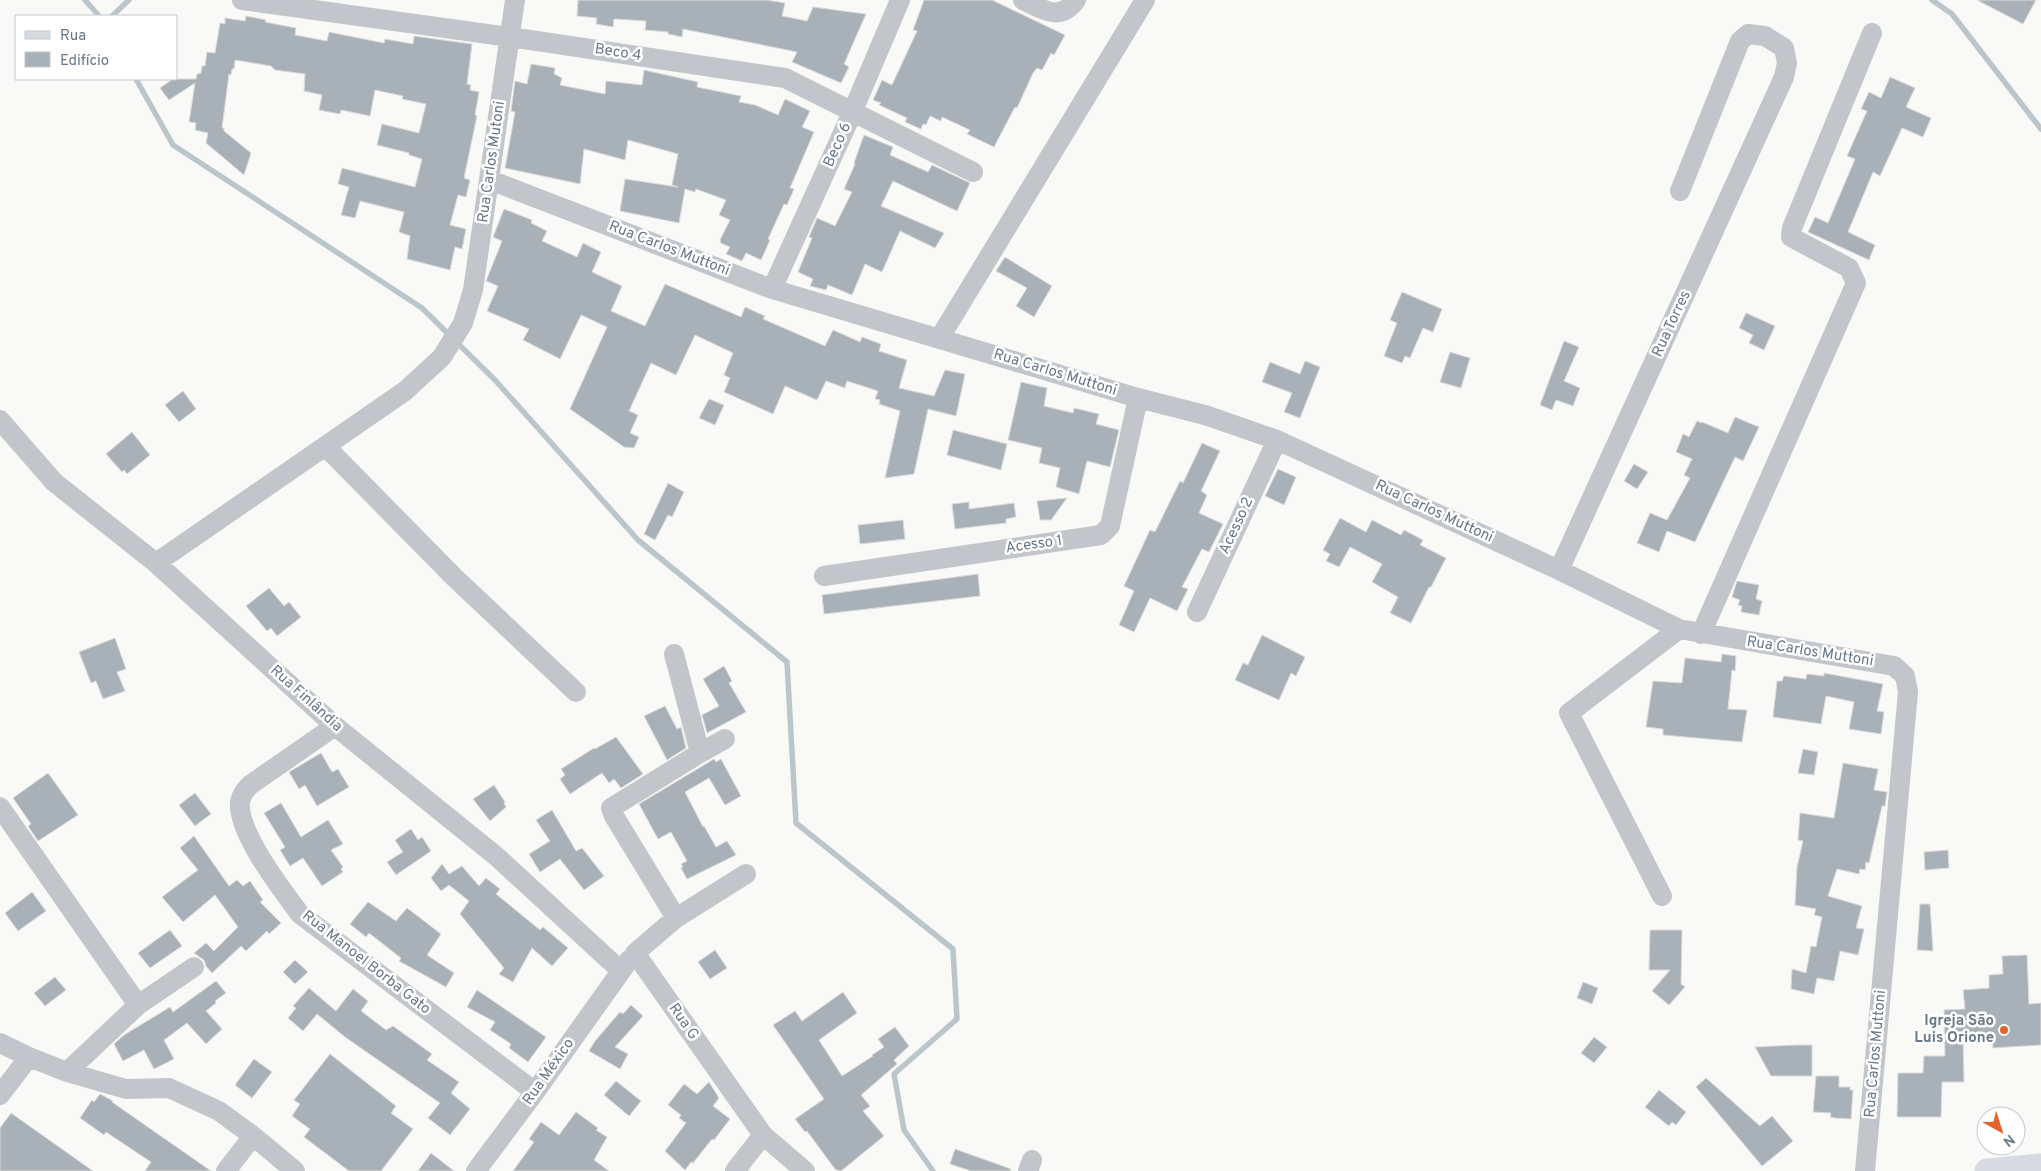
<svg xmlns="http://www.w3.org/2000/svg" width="2041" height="1171" viewBox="0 0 2041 1171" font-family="Overpass,sans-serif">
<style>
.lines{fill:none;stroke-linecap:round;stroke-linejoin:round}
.stream{stroke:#bbc6cb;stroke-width:5.5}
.building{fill:#a9b1b8;stroke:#dbdbd9}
.minor{stroke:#c2c6cb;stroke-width:20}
.major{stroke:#d7dbdf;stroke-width:25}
.poi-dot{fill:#e6622b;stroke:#fff;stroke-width:2}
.labels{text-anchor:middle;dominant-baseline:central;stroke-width:5;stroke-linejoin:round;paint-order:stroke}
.street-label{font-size:15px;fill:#687888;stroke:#fff}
.poi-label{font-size:15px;font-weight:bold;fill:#687888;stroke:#fff;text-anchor:end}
</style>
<rect width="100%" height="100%" fill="#f9f9f7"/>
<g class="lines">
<path class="stream" d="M85,0l14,16
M1932,0l20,14 89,115
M112,16l17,-16
M136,79l37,66 249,163 73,72 143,160 149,122 9,161 157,126 4,70 -63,55 10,56 29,41"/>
</g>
<path class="building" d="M578,0h189l18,3 -3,13 25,5 6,-14 53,7 -22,50 5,3 -8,16 -49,-21 5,-10 -114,-23 -1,8 -14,-3v-2l-23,-2 1,-9 -32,-2 -1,8 -17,-3 1,-6 -20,-2z
M924,0h68l73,35 -11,20 -3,-2 -9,17 -5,-2 -4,5 -16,35 -2,-1 -21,40 -27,-13 3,-4 -28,-13 -1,4 -11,-5 -4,9 -3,-1 -2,5 -16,-7 2,-4 -28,-13 2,-2 -8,-3 9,-20 10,5 25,-54 -4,-1z
M1977,0h59l-13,24z
M246,16l20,4 -1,2 31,6 -1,7 32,6 2,-9 55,11 1,-4 28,5 1,-8 58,8 -5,40 4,1 -1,5 9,2 -4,23 2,1 -13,62 6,2 -4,17 -8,-2 -8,30 16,4 -4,20 -7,-2 -5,23 -43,-11 3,-23 -11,-4 5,-20 -44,-11 -5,17 -14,-3 8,-28 -11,-3 4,-16 73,19 7,-28 -13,-4v-2l-32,-8 5,-21 37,9 7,-29 -24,-5 1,-3 -28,-6 -5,26 -29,-6 -1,4 -21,-4 3,-15 -18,-4 1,-17 -30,-4 -4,-4 -36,-6 -1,9h-2l-1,6 -2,-1 -7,54h2v3l27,22 -7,22 -38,-32 2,-10 -13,-3 1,-7 -7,-1 6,-39 -26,17 -9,-12 13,-9h23l1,-5 4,-1 1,-7h3l2,-14 8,1 5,-30 5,1v-6l20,3z
M531,64l24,4 -1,6 8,4 -2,7 45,9 1,-13 36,4 2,-15 54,12 -1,5 44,9 -2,6 16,3 23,10 7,-16 25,12 -8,16 12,5 -24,56 4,1 -7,16 -3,-1 -16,35 2,1 -9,20 -15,-7 -4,8 -16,-7 4,-7 -9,-4 -1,-3 10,-20 -11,-5 7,-15 -30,-11 -1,3 -10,-3 -6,34 -59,-12 5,-32 53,8 -6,-2 6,-31 -50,-14 -3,20 -41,-11 -4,35 -75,-16 10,-56 -4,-1 4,-30 12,3z
M1890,77l25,11 -9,19 25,11 -8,19 -21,-9 -22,48 -7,-4 -25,60 27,13 -6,15 -61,-28 7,-15 13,6 27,-64 -8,-3 20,-45 -6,-2 8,-17 12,6z
M864,135l29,12 -3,8 38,17 4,-7 38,18 -13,28 -64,-30 -12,25 63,27 -9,15 -35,-17 -18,41 -17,-8 -13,31 -24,-10 -2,5 -16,-4 3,-7 -15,-7 14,-34 -3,-1 8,-19 18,8 17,-34 -8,-3 11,-25 -1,-1z
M504,209l28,11 -1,3 16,8 -5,10 35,16 6,-14 18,9 -9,20 30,14 -11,25 34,15 20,-42 76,33 4,-10 20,9 -2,3 62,27 8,-16 27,12 2,-5 19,7 -2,7 28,9 -8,28 35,8 11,-26 20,4 -9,42 -28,-7 -14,65 -29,4 15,-67 -21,-7 1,-4 -5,-1 3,-8 -31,-10 -2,7 -19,-7 -9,19 -32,-14 -12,28 -49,-22 6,-14 -6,-3 9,-22 -38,-18 -19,40 -25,-12 -22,48 9,4 -8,18 9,4 -5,11 -10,-1 -54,-38 37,-82 -26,-12 -21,44 -37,-19 6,-11 -42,-18 11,-25 -12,-5 16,-40 -9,-4z
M1005,257l47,29 -18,31 -18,-11 11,-18 -31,-17z
M1402,292l40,17 -9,23 -10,-4 -13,30 -5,-2 -3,7 -18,-7 13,-33 -7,-3z
M1746,313l29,13 -11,24 -15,-7 4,-8 -14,-7z
M1564,341l15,6 -15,34 16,7 -7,18 -17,-6 -4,10 -12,-5z
M1450,352l20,6 -9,30 -21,-6z
M1305,361l15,6 -20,51 -16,-6 8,-19 -30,-11 8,-20 30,12z
M1021,382l26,6 -3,18 29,7 1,-5 25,6 -3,10 23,6 -9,37 -23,-6 -8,33 -23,-7 4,-19 -21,-5 3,-15 -34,-8z
M183,391l13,18 -17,13 -14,-17z
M709,399l15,6 -9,20 -16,-7z
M1735,417l24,10 -16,34 -8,-4 -40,85 -28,-11 -8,21 -22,-9 13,-30 17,7 23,-42 -6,-3 8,-16 -16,-7 7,-18 6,3 8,-16 5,2v-1l26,11z
M953,430l54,14 -6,26 -54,-15z
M132,432l18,23 -23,19 -3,-4 -2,2 -16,-18z
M1202,443l18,8 -19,40 6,4 -8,18 24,11 -14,28 -7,-3 -20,38 6,2 -11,22 -27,-13 -16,34 -15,-7 15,-34 -10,-5 26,-56 5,2 25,-51 3,2z
M1634,464l14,8 -11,17 -13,-8z
M1278,469l18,8 -12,28 -19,-9z
M668,483l16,9 -12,25 -4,-2 -13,25 -11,-6z
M1067,498l-16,22h-11l-3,-19z
M969,502v7l45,-6 2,14 -10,2v4l-51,6 -3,-25z
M1340,518l26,14 6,-12 29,15 3,-5 19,10 -3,5 26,13 -15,29h-2l-18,36 -21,-10 8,-16 -26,-15 10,-18 -32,-17 -11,20 -13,-6 4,-7 -7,-4z
M903,520l2,19 -45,5 -2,-19z
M978,574l2,22 -156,18 -2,-19z
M1737,581l22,4 -3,14 6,2 -3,14 -18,-3 1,-6 -4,-1 2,-5 -8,-3z
M269,588l15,18 5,-4 12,15 -24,19 -6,-8 -4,3 -21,-25z
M1262,635l43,22 -9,19 -5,-3 -12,27 -44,-20 8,-17 5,2z
M115,638l11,31 -9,3 8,19 -22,8 -7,-18 -5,2 -12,-31z
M1722,654l14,2 -1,15 -3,-1 -4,39 19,1 -5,32 -79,-7v-6l-17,-2 7,-46 29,2 3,-25 36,4z
M724,666l8,15 -3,2 17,29 -39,21 -5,-18 17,-9 -16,-27z
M1824,673l59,11 -6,27 7,1 -3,22 -32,-5 5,-27 -28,-6 -5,28 -48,-7 4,-36h5l2,-5 22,3 1,-5 17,2z
M665,706l12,23 4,-2 5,21 -19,12 -23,-44z
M616,737l27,37 -22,14 -7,-9 -5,4 -7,-10 -32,21 -10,-15 5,-4 -4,-6 33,-21 1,1z
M1803,749l15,3 -4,23 -16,-2z
M321,753l11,19 6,-3 11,18 -32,19 -12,-21 -6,4 -10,-17z
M714,759l2,3 5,-3 20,37 -16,9 -16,-27 -24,14 18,35 1,-1 12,21 11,-6 9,14 -49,24 -6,-11 2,-1 -2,-3 6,-3 -16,-29 -13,7 -19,-35z
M1843,763l35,6 -4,21 13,2 -2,14h-3l-13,57 -3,-1 -1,8 -5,-1 -1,5 -22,-5 -9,27 34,10 -6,22 8,1 -6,26 -18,-4 -6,30 -17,-3 -3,16 -23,-5 1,-20 14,4 5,-27 5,1 6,-30 -8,-2 2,-6 -21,-4 2,-38 6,-26 -5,-1 2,-27 34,5z
M48,773l30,42 -40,26 -10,-15 3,-2 -18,-26z
M494,785l11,17 -1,1 2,4 -16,14 -17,-22z
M195,793l16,21 -16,12 -16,-21z
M281,803l20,34 27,-17 15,24 -12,6 12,17 -2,2 2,3 -21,14 -19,-28 -13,8 -10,-16 5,-3 -21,-34z
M552,810l24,41 6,-3 22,28 -20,14 -24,-31 -20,13 -11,-18 21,-13 -14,-21z
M411,829l7,11 4,-3 9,14 -35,24 -9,-13 16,-10 -8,-12z
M194,836l35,50 8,-6 6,6 7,-5 13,19 -3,2 21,21 -12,11 -2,-3 -21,20 -5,-5 -29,27 -6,-7 -2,-6 -10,-7 12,-10 8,8 24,-24 -23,-32 -32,27 -21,-25 36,-27 -18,-22z
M1948,850l1,18 -24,2 -1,-18z
M442,864l7,10 13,-8 17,20 7,-8 14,11 -4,5 44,36 3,-3 25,21 -16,18 -20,-18 -19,34 -14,-8 5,-6 -44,-54 9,-13 -20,-16 -8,6 -10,-13z
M32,892l14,19 -28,20 -13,-18z
M368,902l28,19 11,-13 34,26 -14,21 27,18 -8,14 -47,-26 2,-3 -32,-25 -3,4 -16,-13z
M1920,904h10l3,47 -16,-1z
M170,930l12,16 -32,22 -12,-15z
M1650,930h32l-1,54 4,3 -16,18 -17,-14 18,-21h-21z
M715,950l12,18 -17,11 -12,-17z
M2027,955l2,49 12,-1v42l-48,3 -1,-10 -29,1 1,43h-22l-1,35h-44l1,-44h25l1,-17h21l-1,-46 21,-1 -2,-19 26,-2v-13l14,-1 -1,-18z
M295,960l13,12 -13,12 -12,-12z
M55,977l11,13 -21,16 -11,-13z
M216,981l10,12 -11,8 1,2 -10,8 16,18 -16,15 -19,-21 -23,17 10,19 -20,10 -10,-19 -21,11 -9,-17 10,-9 46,-28 3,5z
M1583,982l15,6 -6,16 -15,-6z
M309,988l27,23 17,-22 15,12 -7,10 25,19 7,-4 25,18 14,10 -5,6 32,22 -8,11 19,16 -20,26 -22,-17 12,-15 -95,-66 -28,-23 -14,17 -15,-13 8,-10 -3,-2z
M477,990l69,47 -18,25 -19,-14 2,-4 -21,-14 5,-8 -28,-15z
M843,992l14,21 -38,27 23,36 31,-20 -1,-1 12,-8 -6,-8 17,-12 14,19 -15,14 3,4 -36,31 9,11 -7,5 21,25 -43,35h-2l-4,-2 -28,-38 -2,1 -10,-13 29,-20 -51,-74 22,-14 7,10z
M631,1005l12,11 -28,31 13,7 -8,15 -31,-18 6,-10 25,-29 3,2z
M1594,1037l13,10 -13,16 -13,-10z
M1796,1045h16v31h-41l-16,-29z
M330,1054l66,52 -5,7 22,16 -32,42h-32l-45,-34 6,-8 -18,-13 8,-12 -6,-4z
M254,1059l18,13 -20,26 -17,-13z
M1816,1076h23v11h11v3h3l-2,29 -16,-1 -5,-1 1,-4 -18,-1z
M1706,1078l54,48 12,-10 21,25 -31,25 -66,-79z
M616,1081l25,20 -12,15 -25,-21z
M709,1082l10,16 -6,8 17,13 -16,21 -2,-1 -19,24 -2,-1 -6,8 -20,-19 21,-28 -7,-5 2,-3 -13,-10 16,-21 13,10z
M1659,1090l27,22 -10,13 -4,-3 -3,4 -24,-19z
M100,1094l13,7 -1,1 99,69h-66l6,-9 -45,-30 -2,3 -24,-17 12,-18 2,2z
M576,1112l22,16 -2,2 11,7 -13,23 15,11h-96l21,-29 -5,-3 12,-17 18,13z
M11,1113l82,58h-93v-43z
M955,1149l56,20 -1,2h-39l-21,-7z
M431,1153l23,18h-36z"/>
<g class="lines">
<path class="minor" d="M242,0l268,37 275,41 188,94
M1023,0c20,10 37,22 53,0
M490,180l282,109 366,109 67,17 72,25 282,130 120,59 215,37 11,10 3,16 -43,479
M772,289l80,-176 48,-113
M939,339l206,-339
M0,420l54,62 102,81 179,163 161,130 124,114
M325,446l129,131 122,115
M156,563l249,-172 37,-34 21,-34 10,-33 42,-290
M1559,570l225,-493 3,-14 -3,-15 -19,-12 -17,-2 -8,7 -60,150
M824,576l277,-41 9,-9 28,-128
M1197,612l80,-172
M1701,634l155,-351 -7,-15 -58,-31 1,-9 80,-195
M674,654l26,99
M335,726l-85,59c-5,5 -9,10 -10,17 -3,30 42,88 60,112l235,178
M0,807l138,198 -71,67
M746,874l-70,44 -41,35 128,182 42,36
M1662,896l-93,-183 110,-84
M676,918l-62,-102 -3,-8 89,-55 25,-14
M138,1005l56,-38
M0,1043l29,14
M0,1095l29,-38 38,15 59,17 43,-1 50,23 34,25 42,35
M226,1171l27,-35
M476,1171l59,-79 94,-132
M735,1171l28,-36
M1028,1171l4,-11"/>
<path class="major" d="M1987,1171l54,-5"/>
</g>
<circle class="poi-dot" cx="2004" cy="1030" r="5"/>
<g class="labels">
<g class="street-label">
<text transform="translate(618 53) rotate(9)">Beco 4</text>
<text transform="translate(838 145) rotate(-66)">Beco 6</text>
<text transform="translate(492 162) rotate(-82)">Rua Carlos Mutoni</text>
<text transform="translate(669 249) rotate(21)">Rua Carlos Muttoni</text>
<text transform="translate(1672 324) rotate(-65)">Rua Torres</text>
<text transform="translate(1055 373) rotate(17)">Rua Carlos Muttoni</text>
<text transform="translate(1434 512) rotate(25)">Rua Carlos Muttoni</text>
<text transform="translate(1237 526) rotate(-65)">Acesso 2</text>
<text transform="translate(1034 545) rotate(-8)">Acesso 1</text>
<text transform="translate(1810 652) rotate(9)">Rua Carlos Muttoni</text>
<text transform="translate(306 699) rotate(42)">Rua Finlândia</text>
<text transform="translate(366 963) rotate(38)">Rua Manoel Borba Gato</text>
<text transform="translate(683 1022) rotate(55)">Rua G</text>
<text transform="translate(1876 1054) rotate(-85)">Rua Carlos Muttoni</text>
<text transform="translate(549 1072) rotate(-55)">Rua México</text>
</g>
<g class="poi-label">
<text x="1994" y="1021">Igreja São<tspan x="1994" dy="17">Luis Orione</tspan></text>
</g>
</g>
<rect x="15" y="15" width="162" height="65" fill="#ffffff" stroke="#c3c9cf"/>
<rect x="25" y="31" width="25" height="8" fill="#d7dbdf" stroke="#c3c9cf"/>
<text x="60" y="40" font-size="15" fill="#687888">Rua</text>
<rect x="25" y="52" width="25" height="15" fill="#a9b1b8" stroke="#c3c9cf"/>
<text x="60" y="65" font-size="15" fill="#687888">Edifício</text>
<g transform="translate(2001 1131) rotate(141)"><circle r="24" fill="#ffffff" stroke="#c3c9cf"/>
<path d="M0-4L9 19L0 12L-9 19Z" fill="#e6622b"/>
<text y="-8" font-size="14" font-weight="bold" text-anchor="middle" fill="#687888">N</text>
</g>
</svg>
